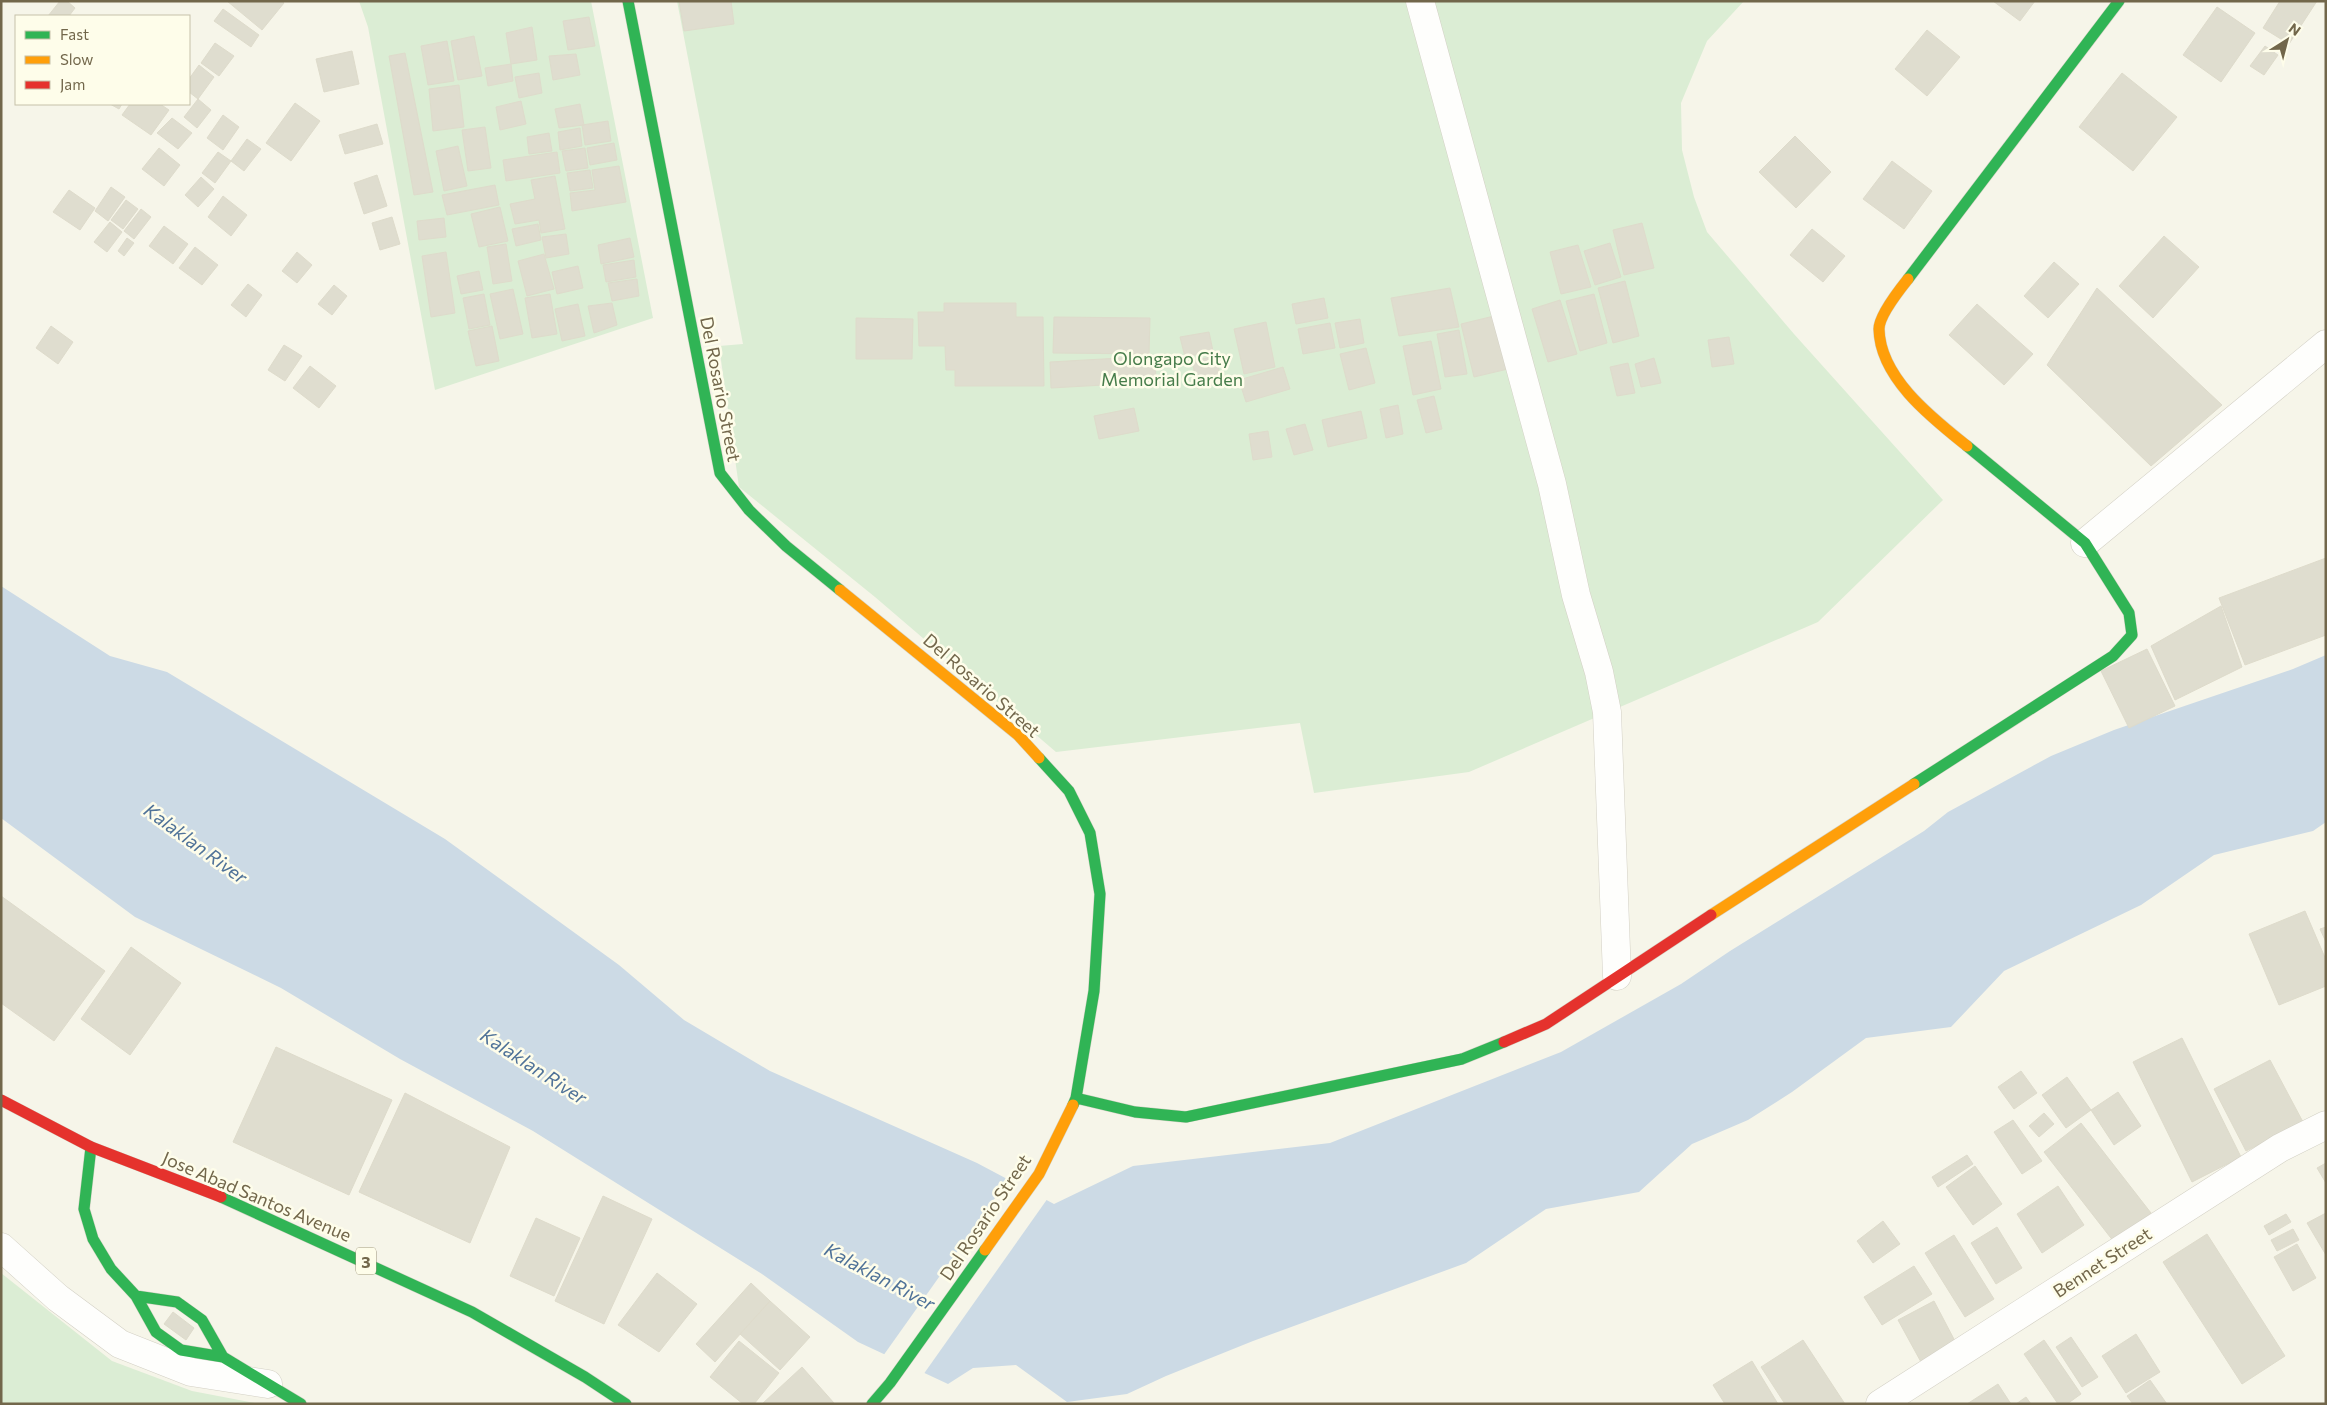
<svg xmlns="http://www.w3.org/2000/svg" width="2327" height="1405" viewBox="0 0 2327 1405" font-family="Commissioner,sans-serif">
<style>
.green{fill:#dbedd4}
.water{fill:#ccdae5}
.pier{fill:#f6f5e9}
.building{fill:#dfddcf;stroke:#dedbcb}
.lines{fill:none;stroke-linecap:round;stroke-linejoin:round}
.street-casing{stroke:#d3d0c5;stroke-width:29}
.fast-casing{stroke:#d3d1c4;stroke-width:12}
.slow-casing{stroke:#d3d1c4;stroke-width:12}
.jam-casing{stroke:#d3d1c4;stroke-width:12}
.street{stroke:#fefefc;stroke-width:28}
.fast{stroke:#30b455;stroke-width:11}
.slow{stroke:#ff9f0a;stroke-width:11}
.jam{stroke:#e5322d;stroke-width:11}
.labels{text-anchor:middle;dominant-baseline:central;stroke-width:5;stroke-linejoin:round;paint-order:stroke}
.shield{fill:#fefdea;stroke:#9c947b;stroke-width:1}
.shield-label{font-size:16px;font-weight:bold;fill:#72674b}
.park-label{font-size:18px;fill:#467c4a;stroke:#fefdea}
.street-label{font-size:18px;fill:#72674b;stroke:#fefdea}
.water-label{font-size:19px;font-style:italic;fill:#4f7298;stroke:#fefdea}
</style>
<rect width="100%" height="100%" fill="#f6f5e9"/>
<path class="green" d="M359,1h232l62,317 -218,72 -67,-363z
M677,1h1067l-37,40 -26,62 1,47 12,47 13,35 87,102 149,166 -125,122 -349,150 -155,21 -14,-70 -244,29 -181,-155 -136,-110 -20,-141 24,-2z
M1,1273l111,88 80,30 68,13h-259z"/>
<path class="water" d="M1,586l109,70 57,16 278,167 174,126 65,55 86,51 207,92 77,41 79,-38 197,-23 231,-91 120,-68 49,-33 194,-120 24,-19 103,-56 63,-26 179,-61 33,-14v167l-13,9 -99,24 -73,50 -137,66 -53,56 -85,11 -74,54 -44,28 -56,24 -53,48 -93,17 -80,54 -213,78 -87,35 -39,18 -60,8 -51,-37 -43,3 -25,16 -90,-42 -96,-68 -229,-143 -133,-72 -119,-71 -146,-71 -134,-99z"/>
<path class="pier" d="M1010,1177l38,21 -125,177 -40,-19z"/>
<path class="building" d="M60,1h7l8,7 -6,8h-21z
M227,1h55l2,2 -22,27z
M679,1h52l3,23 -50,7z
M1993,1h42l-15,20z
M2280,1h37l-28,43 -26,-16z
M2217,7l38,26 -34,49 -38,-27z
M223,9l36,26 -8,12 -37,-26z
M589,17l6,29 -27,4 -5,-29z
M532,27l5,33 -26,4 -5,-31z
M1927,30l33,27 -33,39 -32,-27z
M474,36l8,40 -24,4 -7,-39z
M447,41l7,40 -26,4 -7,-39z
M215,43l19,13 -15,20 -18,-13z
M2265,46l13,9 -14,20 -14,-9z
M352,51l7,33 -35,8 -8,-33z
M405,53l28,139 -19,3 -25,-139z
M576,54l4,21 -27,5 -4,-24z
M511,64l2,17 -25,5 -3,-18z
M199,65l15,12 -16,22 -9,-7v-13z
M539,73l3,20 -23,5 -4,-21z
M2122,73l55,44 -44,54 -54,-44z
M459,85l5,42 -31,4 -4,-42z
M198,99l13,11 -14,18 -13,-11z
M521,101l5,23 -26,6 -4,-23z
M295,103l25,18 -29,40 -25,-18z
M110,104h12l-3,5z
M130,104h30l9,6 -18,25 -29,-20z
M580,104l4,21 -25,3 -4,-19z
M223,115l16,12 -16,23 -16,-12z
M172,118l20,15 -14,16 -21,-16z
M608,121l3,20 -26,4 -3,-20z
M377,124l6,20 -38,10 -6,-19z
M485,127l6,41 -23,3 -6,-41z
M580,128l2,18 -22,4 -2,-18z
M549,133l3,18 -23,3 -2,-17z
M1795,136l36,36 -35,36 -37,-36z
M247,139l14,10 -17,22 -13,-10z
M614,143l3,17 -27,5 -3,-17z
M458,146l9,40 -23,5 -8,-40z
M159,148l21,17 -16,21 -22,-17z
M585,148l3,20 -22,3 -4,-20z
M218,152l13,9 -16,22 -13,-10z
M557,152l3,21 -54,8 -3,-21z
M1892,161l40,30 -28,38 -41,-30z
M619,166l7,36 -54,9 -2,-18 25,-3 -3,-20z
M590,170l3,18 -23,3 -3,-18z
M377,175l10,31 -23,8 -10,-31z
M555,176l10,53 -24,4 -2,-13 -24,4 -5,-20 25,-5 -4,-19z
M201,177l13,12 -16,18 -13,-12z
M495,185l4,20 -52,10 -5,-20z
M111,187l14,10 -17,24 -13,-10z
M69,190l26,18 -15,22 -27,-18z
M223,196l24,19 -16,21 -23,-19z
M126,200l12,9 -15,20 -12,-9z
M500,207l8,34 -29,6 -8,-33z
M141,209l10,8 -17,22 -10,-8z
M392,217l8,27 -20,6 -8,-27z
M444,218l2,19 -27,3 -2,-19z
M110,222l12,10 -15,20 -13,-10z
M1642,223l12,45 -30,7 -11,-45z
M538,224l3,16 -25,6 -4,-17z
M164,226l24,18 -15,20 -24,-18z
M1812,229l33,27 -22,26 -33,-27z
M566,234l3,20 -23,4 -4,-21z
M2164,236l35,31 -46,51 -34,-32z
M127,238l7,5 -10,13 -6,-5z
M630,238l4,19 -33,7 -3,-19z
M1610,243l11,34 -26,8 -11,-34z
M506,244l6,37 -19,3 -6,-37z
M1578,245l13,42 -30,7 -11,-42z
M195,247l23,18 -16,20 -23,-17z
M297,252l15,13 -15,18 -15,-12z
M446,252l9,61 -24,4 -9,-61z
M544,254l10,35 -27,7 -9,-35z
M634,260l2,17 -30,5 -3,-17z
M2054,262l25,22 -31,34 -24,-22z
M578,266l5,22 -26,6 -5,-22z
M479,271l4,19 -22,4 -4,-18z
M637,279l2,17 -27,5 -4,-18z
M1625,281l14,55 -26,7 -15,-55z
M248,284l14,11 -16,22 -15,-12z
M334,285l13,11 -15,19 -14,-11z
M1450,288l9,39 -60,9 -8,-38z
M2097,288l125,117 -71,61 -104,-101z
M513,289l10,45 -23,5 -10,-45z
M484,294l6,31 -21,4 -6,-31z
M550,294l7,40 -25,4 -7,-40z
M1594,294l13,49 -27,8 -14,-50z
M1324,298l4,20 -32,6 -4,-20z
M1560,300l17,54 -29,8 -16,-53z
M612,303l5,22 -23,8 -6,-27z
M944,303h72v14h27l1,69h-89v-16h-9l-1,-24h-26l-1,-34h26z
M578,304l7,32 -23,5 -7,-32z
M1977,304l56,50 -29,31 -55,-50z
M1494,316l14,53 -34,8 -13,-53z
M1054,317l96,1 -1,36 -96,-1z
M856,318l57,1 -1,40h-56z
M1360,319l4,24 -24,5 -5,-25z
M1266,322l9,45 -31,7 -10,-45z
M1330,323l5,25 -32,6 -5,-25z
M51,326l22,16 -15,22 -22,-16z
M492,326l7,35 -23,5 -8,-35z
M1459,330l8,44 -22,3 -8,-43z
M1209,332l4,19 -28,6 -5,-20z
M1729,337l5,27 -22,3 -4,-27z
M1431,341l10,48 -28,6 -10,-49z
M284,345l18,11 -17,25 -17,-11z
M1366,348l9,35 -26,7 -9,-36z
M1155,356l1,26 -105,6 -1,-26z
M1216,356l6,27 -24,6 -6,-28z
M1654,358l7,25 -20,4 -6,-23z
M1628,363l7,30 -18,3 -7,-29z
M310,366l26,20 -17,22 -26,-20z
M1283,367l7,22 -44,13 -7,-22z
M1434,396l8,33 -16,4 -9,-33z
M1398,405l5,29 -17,4 -6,-29z
M1134,408l5,23 -40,8 -5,-23z
M1361,411l6,27 -39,9 -6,-27z
M1305,424l8,26 -19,5 -8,-26z
M1268,431l4,26 -19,3 -4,-26z
M2326,558v77l-81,30 -26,-67z
M2221,606l21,61 -67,33 -24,-54z
M2147,649l28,57 -46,22 -28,-57z
M1,896l104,75 -51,70 -53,-38z
M2305,911l21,49v26l-47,19 -30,-71z
M2326,927v15l-6,-13z
M131,947l50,36 -51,72 -49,-36z
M2182,1038l59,119 -49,25 -59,-120z
M276,1047l116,53 -43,95 -116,-53z
M2270,1060l33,62 -57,29 -32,-62z
M2021,1071l16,22 -23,16 -16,-22z
M2067,1077l24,33 -25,18 -24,-33z
M2118,1092l23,34 -27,19 -23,-35z
M405,1093l105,54 -40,96 -111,-51z
M2044,1113l10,11 -15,13 -10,-11z
M2013,1120l29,41 -20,13 -28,-42z
M2081,1123l70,90 -37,29 -70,-90z
M1967,1155l6,9 -35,23 -6,-10z
M2326,1163v20l-9,-15z
M1975,1166l27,38 -29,21 -27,-38z
M2058,1186l26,39 -42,28 -25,-39z
M603,1196l49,23 -48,105 -49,-23z
M2326,1213v42l-19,-32z
M2286,1214l5,8 -22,13 -5,-9z
M536,1218l44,20 -26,58 -44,-20z
M1883,1221l17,23 -27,19 -16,-22z
M1997,1227l25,41 -26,16 -25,-41z
M2293,1229l6,11 -22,11 -6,-11z
M2207,1234l78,122 -43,28 -79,-122z
M1954,1235l40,64 -29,18 -40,-64z
M2297,1244l19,34 -23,13 -19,-34z
M1914,1266l18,28 -50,31 -18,-28z
M657,1273l40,31 -38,48 -41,-27z
M751,1283l19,18 -55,61 -19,-18z
M770,1301l40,36 -30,33 -40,-36z
M1934,1301l22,42 -35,19 -23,-42z
M173,1312l21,16 -8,12 -22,-16z
M2136,1334l24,38 -34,21 -24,-37z
M2071,1337l27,40 -16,10 -26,-40z
M1803,1340l42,64h-60l-24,-37z
M2044,1340l37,54 -14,10h-9l-34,-50z
M739,1341l40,32 -25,31h-11l-33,-27z
M1752,1361l26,43h-53l-12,-19z
M802,1367l32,36 -72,1z
M2150,1380l17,24h-34l-6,-8z
M1998,1384l13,20h-44z
M2026,1397l5,7h-15z"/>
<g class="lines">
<g class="street-casing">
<path id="street" d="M1420,1l132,483 24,111 23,77 8,40 10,264
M2085,543l241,-199
M1,1247l57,51 62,46 71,28 77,12
M1880,1404l400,-256 46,-23"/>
</g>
<g class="fast-casing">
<path id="fast" d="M628,1l92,472 29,37 37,36 54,44
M1908,279l211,-278
M1039,758l30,33 21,42 10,61 -6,97 -18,107 -3,7
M1914,784l199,-128 19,-21 -3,-22 -44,-70 -118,-97
M1076,1098l59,14 51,5 276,-58 42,-17
M91,1147l-7,62 9,30 18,30 25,27 20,36 25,18 42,7 78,47
M221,1197l251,115 113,65 41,27
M136,1296l41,6 25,18 21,37
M872,1404l18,-21 95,-133"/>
</g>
<g class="slow-casing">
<path id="slow" d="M1908,279c-8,10 -29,37 -29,50 1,49 53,89 88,117
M840,590l178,145 21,23
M1711,915l203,-131
M985,1250l54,-76 34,-69"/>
</g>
<g class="jam-casing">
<path id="jam" d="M1504,1042l42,-18 165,-109
M1,1100l90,47 130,50"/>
</g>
<use href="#street" class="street"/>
<use href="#fast" class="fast"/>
<use href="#slow" class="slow"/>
<use href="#jam" class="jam"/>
</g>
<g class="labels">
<rect class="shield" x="356" y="1247.5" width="20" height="27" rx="4"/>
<g class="shield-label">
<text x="366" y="1261">3</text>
</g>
<g class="park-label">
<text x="1172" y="358">Olongapo City<tspan x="1172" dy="21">Memorial Garden</tspan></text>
</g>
<g class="street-label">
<text transform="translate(721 389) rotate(79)">Del Rosario Street</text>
<text transform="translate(982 685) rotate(41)">Del Rosario Street</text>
<text transform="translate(257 1196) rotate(23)">Jose Abad Santos Avenue</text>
<text transform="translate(985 1217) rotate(-56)">Del Rosario Street</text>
<text transform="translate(2102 1262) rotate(-33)">Bennet Street</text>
</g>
<g class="water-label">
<text transform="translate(196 843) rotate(36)">Kalaklan River</text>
<text transform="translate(534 1066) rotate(33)">Kalaklan River</text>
<text transform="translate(880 1276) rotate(28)">Kalaklan River</text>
</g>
</g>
<rect width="2327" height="1405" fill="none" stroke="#72674b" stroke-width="5"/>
<rect x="15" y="15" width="175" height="90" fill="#fefdea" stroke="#c6c1aa"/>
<rect x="25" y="31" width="25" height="8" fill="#30b455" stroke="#c6c1aa"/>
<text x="60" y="40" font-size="15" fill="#72674b">Fast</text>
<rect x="25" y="56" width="25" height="8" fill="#ff9f0a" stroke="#c6c1aa"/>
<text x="60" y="65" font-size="15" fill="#72674b">Slow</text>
<rect x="25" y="81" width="25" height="8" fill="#e5322d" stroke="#c6c1aa"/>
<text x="60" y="90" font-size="15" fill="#72674b">Jam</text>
<g transform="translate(2287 40) rotate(36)" stroke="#fefdea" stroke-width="4" paint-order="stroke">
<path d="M0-4L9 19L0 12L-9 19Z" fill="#72674b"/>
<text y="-8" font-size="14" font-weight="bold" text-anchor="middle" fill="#72674b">N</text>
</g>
</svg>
